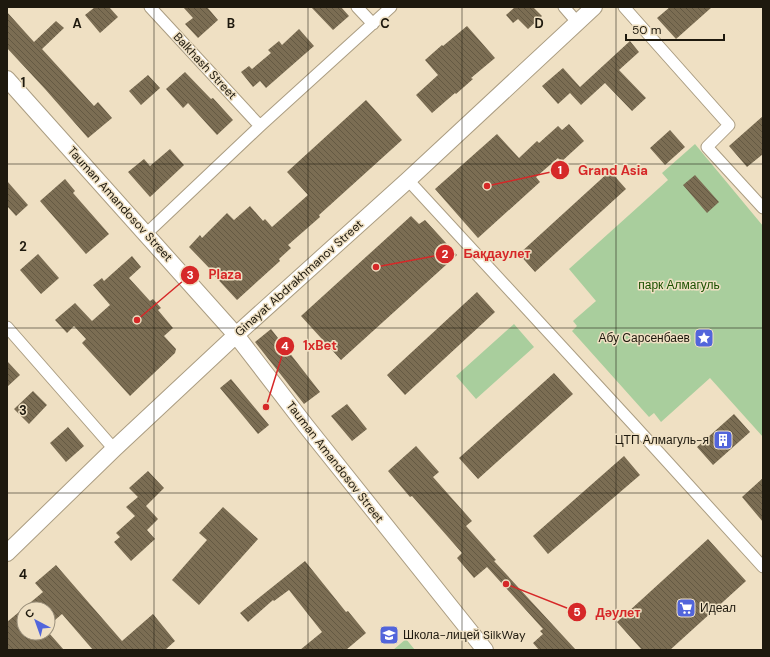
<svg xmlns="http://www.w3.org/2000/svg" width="770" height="657" viewBox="0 0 770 657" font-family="'DM Sans',sans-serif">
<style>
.park{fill:#a9ce9d}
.building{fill:url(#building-back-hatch)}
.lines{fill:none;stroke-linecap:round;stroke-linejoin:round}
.street-casing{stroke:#ab9d82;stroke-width:13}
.secondary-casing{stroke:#ab9d82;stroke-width:18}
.street{stroke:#fff;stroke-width:11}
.secondary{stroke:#fff;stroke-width:16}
.grid{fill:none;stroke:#1e190e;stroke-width:1;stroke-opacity:0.55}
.labels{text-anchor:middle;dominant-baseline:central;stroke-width:3;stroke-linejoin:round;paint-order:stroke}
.street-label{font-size:12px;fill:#1e190e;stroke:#efe0c3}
.park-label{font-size:12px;fill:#1c5100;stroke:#efe0c3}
.poi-label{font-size:12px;fill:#1e190e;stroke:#efe0c3;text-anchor:end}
.grid-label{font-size:13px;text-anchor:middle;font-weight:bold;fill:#1e190e;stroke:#efe0c3;stroke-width:3;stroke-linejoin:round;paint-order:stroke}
.leader{fill:none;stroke:#d62828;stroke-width:1.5}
.callout-dot{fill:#d62828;stroke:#efe0c3;stroke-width:1.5}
.mark-label{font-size:12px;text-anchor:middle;font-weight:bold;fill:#fff}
.callout-label{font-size:13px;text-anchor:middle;font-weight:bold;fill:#d62828;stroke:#efe0c3;stroke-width:3;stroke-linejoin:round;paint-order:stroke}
</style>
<defs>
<pattern id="building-back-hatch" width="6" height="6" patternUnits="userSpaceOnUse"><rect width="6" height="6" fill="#7b6d53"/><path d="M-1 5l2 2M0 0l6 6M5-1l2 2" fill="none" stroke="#645943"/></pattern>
</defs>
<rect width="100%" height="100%" fill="#efe0c3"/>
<path class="park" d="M695,144l68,82v211l-53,-59 -49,44 -7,-9 -5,4 -77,-86 5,-5 -4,-5 23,-20 -27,-32 99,-89 -6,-7z
M514,324l20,23 -58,52 -20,-23z
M406,639l9,11h-22z"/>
<path class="building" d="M95,7h14l9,10 -18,16 -15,-18z
M183,7h24l11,13 -20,18 -13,-14 8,-6z
M311,7h30l8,9 -16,14z
M515,7h18l9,9 -14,13 -10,-10 -5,4 -7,-8z
M670,7h42l-36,32 -19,-21z
M7,12l27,30 22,-21 8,7 -22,21 52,57 4,-4 14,16 -24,20 -43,-49 -38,-41z
M467,26l28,32 -24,20 2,1 -17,15 -1,-1 -23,20 -16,-18 22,-20 -13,-15 17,-15 1,1z
M299,29l15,17 -48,42 -6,-7 -7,6 -12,-15 8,-6 3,3 19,-16 -3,-3 11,-9 3,4z
M630,41l9,11 -20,18 27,28 -14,13 -27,-28 -24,22 -11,-12 -12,11 -16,-18 21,-18 17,19z
M185,72l26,27 2,-1 20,22 -16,15 -29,-32 -5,5 -17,-19z
M148,75l12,13 -19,17 -12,-14z
M366,100l36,40 -83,75 1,2 -32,28 3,3 -12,11 1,2 -43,39 -25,-27 1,-1 -24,-25 11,-12 2,3 25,-25 7,7 16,-14 13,15 2,-2 7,8 36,-32 -21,-23z
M763,116v38l-16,13 -18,-21z
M569,124l15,17 -23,21 -3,-4 -22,19 4,5 -62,56 -43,-49 62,-55 22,24 18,-17 2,2 19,-17 4,4z
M670,130l15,17 -20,18 -15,-17z
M170,149l14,16 -34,32 -22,-25 16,-13 6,7z
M610,171l16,18 -91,83 -16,-18z
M695,175l24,27 -12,11 -24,-28z
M65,179l10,12 -2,2 36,41 -23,20 -46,-53z
M7,181l21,24 -12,11 -9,-10z
M411,216l8,8 6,-4 32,35 -116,105 -40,-44z
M38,254l21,24 -18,16 -21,-24z
M132,256l9,11 -12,11 21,23 3,-2 8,9 -3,2 15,18 -9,8 12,13 -1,4 -45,43 -48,-53 4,-4 -12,-13 -7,7 -12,-13 20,-17 17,18 18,-16 -17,-20 9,-7 2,3z
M477,292l18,20 -90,83 -18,-20z
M271,329l49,63 -16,12 -49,-62z
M7,361l13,14 -13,12z
M554,373l19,21 -95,85 -19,-21z
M231,379l38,46 -11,9 -38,-46z
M33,391l14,14 -18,19 -15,-15z
M347,404l20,25 -15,12 -21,-25z
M734,414l16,18 -37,33 -16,-18z
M68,427l16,19 -18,16 -16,-19z
M416,446l23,26 -6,5 39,44 -6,5 30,34 -2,1 82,89h-37l-6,-7 10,-9 -3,-3 3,-2 -56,-62 -13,11 -17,-20 5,-5 -50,-57 -2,1 -22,-26z
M624,456l16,19 -92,79 -15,-18z
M148,471l16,17 -18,18 12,13 -11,11 8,9 -24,22 -17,-19 6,-5 -4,-4 19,-17 -9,-9 12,-10 -9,-9z
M763,478v44l-21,-25z
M223,507l35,32 -59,66 -27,-25 35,-40 -8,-7z
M708,539l38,42 -76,69h-28l-25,-28z
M305,561l41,51 2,-1 18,22 -20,17h-46l22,-18 -33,-42 -15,11 -1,-1 -25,22 -8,-9z
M56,565l66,76 31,-27 22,27 -10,9h-72l-31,-36 -14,12v-17h-24v24h25l15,17h-57v-28l36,-30 -8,-9z"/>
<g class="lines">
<g class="street-casing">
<path id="street" d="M150,7l110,119
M357,7l16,17
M564,7l13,15
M624,7l105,118 -22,22 56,61
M408,180l225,244 130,143
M147,233l113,-107 131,-119
M7,327l107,122"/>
</g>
<g class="secondary-casing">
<path id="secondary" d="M7,79l229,256 70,91 179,224
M7,553l107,-104 122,-114 172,-155 186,-173"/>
</g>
<use href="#street" class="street"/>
<use href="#secondary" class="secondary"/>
</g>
<path class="grid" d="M154,7v643M308,7v643M462,7v643M616,7v643M7,164h756M7,328h756M7,493h756"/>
<defs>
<g id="sight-square" transform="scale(1)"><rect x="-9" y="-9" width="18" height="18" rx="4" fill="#5265db" stroke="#efe0c3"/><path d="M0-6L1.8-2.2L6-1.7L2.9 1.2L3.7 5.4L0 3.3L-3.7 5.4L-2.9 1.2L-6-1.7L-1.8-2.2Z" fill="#fff"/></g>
<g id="building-square" transform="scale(1)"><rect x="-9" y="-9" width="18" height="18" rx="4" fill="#5265db" stroke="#efe0c3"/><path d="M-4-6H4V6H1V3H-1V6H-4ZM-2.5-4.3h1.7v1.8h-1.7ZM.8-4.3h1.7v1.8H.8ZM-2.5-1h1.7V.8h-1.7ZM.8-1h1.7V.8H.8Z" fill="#fff"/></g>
<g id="supermarket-square" transform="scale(1)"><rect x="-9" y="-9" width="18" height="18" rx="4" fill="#5265db" stroke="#efe0c3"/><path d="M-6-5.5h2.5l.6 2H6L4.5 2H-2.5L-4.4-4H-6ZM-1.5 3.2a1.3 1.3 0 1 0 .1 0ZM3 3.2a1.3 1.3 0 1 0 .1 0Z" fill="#fff"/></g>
<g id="school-square" transform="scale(1)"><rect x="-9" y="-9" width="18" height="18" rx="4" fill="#5265db" stroke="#efe0c3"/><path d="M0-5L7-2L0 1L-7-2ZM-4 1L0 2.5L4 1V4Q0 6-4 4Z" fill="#fff"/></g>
</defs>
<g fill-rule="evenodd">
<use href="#sight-square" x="704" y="338"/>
<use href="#building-square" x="723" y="440"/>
<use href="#supermarket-square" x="686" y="608"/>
<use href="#school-square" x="389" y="635"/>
</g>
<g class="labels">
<g class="street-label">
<text transform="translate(205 66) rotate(47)">Balkhash Street</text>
<text transform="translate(120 204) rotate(48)">Tauman Amandosov Street</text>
<text transform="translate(299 278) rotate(-42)">Ginayat Abdrakhmanov Street</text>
<text transform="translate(335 462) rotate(52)">Tauman Amandosov Street</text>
</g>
<g class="park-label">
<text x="679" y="285">парк Алмагуль</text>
</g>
<g class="poi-label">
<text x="690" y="338">Абу Сарсенбаев</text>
<text x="709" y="440">ЦТП Алмагуль-я</text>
<text x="700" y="608" text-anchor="start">Идеал</text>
<text x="403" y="635" text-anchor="start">Школа-лицей SilkWay</text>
</g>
</g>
<g class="grid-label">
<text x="77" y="28">A</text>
<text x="231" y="28">B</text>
<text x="385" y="28">C</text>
<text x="539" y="28">D</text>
<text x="23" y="87">1</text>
<text x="23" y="251">2</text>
<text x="23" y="415">3</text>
<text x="23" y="579">4</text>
</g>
<path class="leader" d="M487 186L560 170M376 267L445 254M137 320L190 275M266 407L285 346M506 584L577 612"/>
<g class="callout-dot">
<circle cx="487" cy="186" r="4"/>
<circle cx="376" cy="267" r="4"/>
<circle cx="137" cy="320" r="4"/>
<circle cx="266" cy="407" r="4"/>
<circle cx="506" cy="584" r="4"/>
<circle cx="560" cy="170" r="10"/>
<circle cx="445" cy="254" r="10"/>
<circle cx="190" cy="275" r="10"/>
<circle cx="285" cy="346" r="10"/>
<circle cx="577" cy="612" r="10"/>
</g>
<g class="mark-label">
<text x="560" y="174">1</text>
<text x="445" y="258">2</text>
<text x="190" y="279">3</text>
<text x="285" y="350">4</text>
<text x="577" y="616">5</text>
</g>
<g class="callout-label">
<text x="613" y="175">Grand Asia</text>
<text x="497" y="258">Бақдаулет</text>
<text x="225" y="279">Plaza</text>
<text x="320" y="350">1xBet</text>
<text x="618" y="617">Дәулет</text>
</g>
<rect width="770" height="657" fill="none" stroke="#1e190e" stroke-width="16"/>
<g transform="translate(36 621) rotate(319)"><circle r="19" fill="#efe0c3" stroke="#9b907b"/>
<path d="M0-3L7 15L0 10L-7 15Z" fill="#5265db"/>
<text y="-6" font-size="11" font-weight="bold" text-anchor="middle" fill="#1e190e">С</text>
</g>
<path d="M626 34v6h98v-6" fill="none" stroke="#1e190e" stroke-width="2"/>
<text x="632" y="34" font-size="12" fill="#1e190e" stroke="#efe0c3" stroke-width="3" paint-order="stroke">50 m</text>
</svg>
